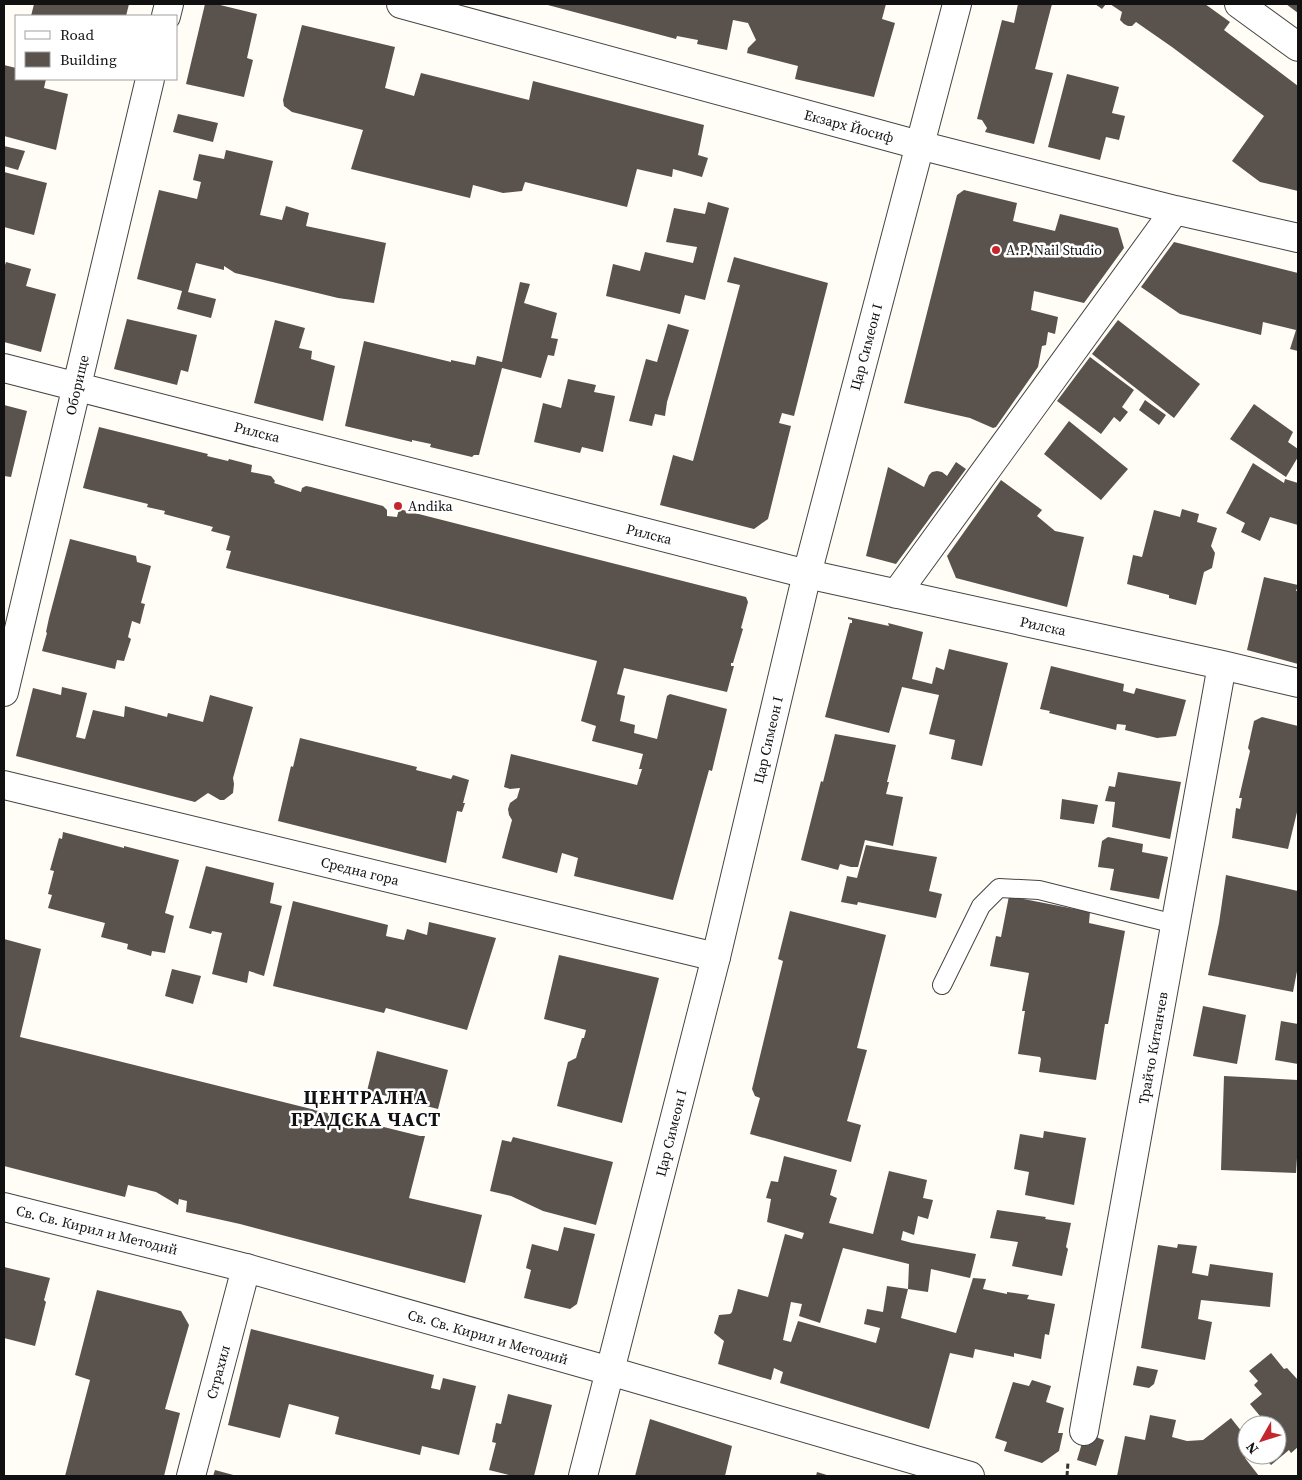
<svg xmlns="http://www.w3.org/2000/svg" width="1302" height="1480" viewBox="0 0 1302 1480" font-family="'Source Serif 4',serif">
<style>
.building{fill:#5a524d}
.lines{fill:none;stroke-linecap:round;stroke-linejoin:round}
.service-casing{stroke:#444;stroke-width:20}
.minor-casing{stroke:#444;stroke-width:30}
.tertiary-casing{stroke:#444;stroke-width:30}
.path{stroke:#333;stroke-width:3;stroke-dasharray:5 2.5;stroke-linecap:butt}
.service{stroke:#fff;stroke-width:18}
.minor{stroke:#fff;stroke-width:28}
.tertiary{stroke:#fff;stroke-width:28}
.poi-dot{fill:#c4262e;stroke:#fff;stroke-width:2}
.labels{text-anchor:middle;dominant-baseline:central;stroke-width:5;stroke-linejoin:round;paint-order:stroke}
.street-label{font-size:14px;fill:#111;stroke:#fff}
.poi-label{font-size:14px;fill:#111;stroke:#fff;text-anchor:start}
.district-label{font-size:19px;font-weight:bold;letter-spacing:1px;fill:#111;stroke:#fff}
</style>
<rect width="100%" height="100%" fill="#fffdf5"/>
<path class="building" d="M34,4h95l-3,12h-95z
M205,4h11l41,10 -10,44 6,2 -9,37 -58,-13z
M544,4h342l-4,15 13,4 -21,74 -79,-18 3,-13 -51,-13 1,-5 8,-8 -8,-17 -15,-3 -6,30 -30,-6 1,-4 -21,-4 -1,3z
M1018,4h34l-17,65 18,4 -19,71 -49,-12 2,-4 -5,-8 -5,-1 25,-99 12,3z
M1095,4h11l-4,5z
M1110,4h95l25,18 -6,8 74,56v105l-38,-9 -28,-21 32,-45 -92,-69 -36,-25 -4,4h-4l-4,-2 -4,-4 2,-8z
M1286,4h12v9z
M302,25l93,22 -10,41 29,8 7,-23 108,27 4,-19 171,44 -6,30 10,3 -6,19 -29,-8 -1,8 -35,-8 -10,38 -102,-25 -3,9 -19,2 -30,-8 -3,13 -119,-29 12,-39 -71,-18 -8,-6 -1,-6z
M4,65l12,3v11h30l-2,9 24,6 -12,56 -52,-14z
M1067,74l52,13 -7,26 13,3 -6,24 -13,-3 -6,23 -52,-13z
M178,114l40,9 -5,19 -40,-10z
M4,146l21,5 -7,19 -14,-4z
M226,150l47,11 -13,54 22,5 4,-14 23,7 -3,13 80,17 -12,60 -36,-5 -103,-25 -11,-7v4l-28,-7 -8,29 28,7 -5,19 -34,-9 5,-18 -45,-12 22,-89 38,9 4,-17 -8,-2 6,-26 25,5z
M4,172l43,11 -13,52 -30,-8z
M964,190l53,13 -4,18 42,10 5,-17 58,14 6,20 -40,55 -50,-12 -3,19 27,7 -3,17 -7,-2 -2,13 -4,1 -4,21 -42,60 -3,1 -23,-10 -66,-15 53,-208z
M708,202l21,6 -24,92 -20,-5 -5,19 -74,-18 7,-32 27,7 5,-19 48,11 4,-16 -31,-5 8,-34 31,6z
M1174,242l124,31v78l-8,-2 6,-19 -33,-8 -2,13 -81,-21 -39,-27z
M734,257l94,26 -34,133 -12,-3 -3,10 12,3 -23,93 -14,10 -94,-24 13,-50 20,6 47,-176 -13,-3z
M6,262l25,7 -5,17 30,8 -15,58 -37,-10v-74z
M520,282l10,2 -6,19 33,10 -6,25 7,1 -4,17 -6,-1 -7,23 -39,-10 -23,87h-5l-2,2 -42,-10 1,-3 -19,-4v2l-67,-16 19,-85 87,21v-2l24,5 2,-9 25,6z
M127,319l70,16 -9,37 -7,-2 -4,15 -63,-16z
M275,320l30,8 -6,20 13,3 -1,8 24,7 -12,55 -69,-18z
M1118,320l82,64 -26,34 -82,-64z
M668,324l21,6 -22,72 -2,14 -10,-2 -3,12 -23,-5 17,-62 11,3z
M1090,357l44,33 -12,17 6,5 -8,10 -6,-5 -13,17 -44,-33z
M568,379l28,6 -2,7 21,4 -12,56 -21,-5 -2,6 -46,-11 9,-39 18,5z
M1145,400l21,15 -7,10 -20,-15z
M1254,404l39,28 -5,10 10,7v8l-12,20 -56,-38z
M4,405l23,6 -16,66 -7,-1z
M1069,421l59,48 -27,31 -57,-46z
M99,427l109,27 -1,2 21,5 1,-2 23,6 -1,7 20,4 4,5 -1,2 27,9 1,-4 4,-2 5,1 72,19 4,4v6l10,1 2,-8 347,88 2,5 -7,26 2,1 -10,34h-2v3h3l-7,26 -103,-24 -7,26 8,2 -5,25 15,4 -1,8 23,6 10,-43 3,-2 57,15 -15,62 -3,-1 -36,130 -99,-24 4,-18 -16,-5 -5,20 -55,-15 10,-38 -3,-5 -1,-6 2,-6 7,-5 3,-10 -10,1 -6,-2 7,-33 126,31 5,-16h-3l4,-15 -51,-13 4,-15 -15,-5 16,-60 -371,-93 5,-17 -5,-1 4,-14 -19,-5 2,-4 -49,-13 1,-3 -18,-4 1,-3 -65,-16z
M956,462l10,7 -70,95 -30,-8 22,-89 36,20 5,-12 3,-3 5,-1 5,1 5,4z
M1253,463l31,20 1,-4 13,4v42l-28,-8 -10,24 -19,-9 4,-9 -19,-10z
M1001,480l41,30 -5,6 18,15 29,6 -17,70 -111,-29 -9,-22z
M1182,509l17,5 -2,8 20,6 -6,18 4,7 -3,15 -8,4 -8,33 -27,-7v-3l-42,-11 6,-29 9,2 12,-47 26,7z
M70,539l66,17 1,6 14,4 -10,37 4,1 -5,20 -8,-3 -4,16 3,2 -7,22 -7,-1 -2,9 -73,-18 5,-18 -1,-1 3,-14z
M1264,577l34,8 -2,6h2v73l-51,-14z
M848,617l41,9 -1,-3 35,9 -11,47 20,5 4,-17 8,3 5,-21 59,14 -26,103 -31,-7 4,-19 -26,-6 10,-39 -37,-8 -13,46 -64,-16 25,-94h2v-3l-4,-1z
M1051,666l73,18 -1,7 11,3 2,-6 50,12 -10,36 -19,2 -32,-8 1,-5 -9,-1 -1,6 -67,-17 1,-2 -10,-2z
M62,687l25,6 -11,44 9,2 8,-29 31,7 1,-11 42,11 1,-4 35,9 7,-27 43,12 -20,71 1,6 -1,9 -9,7h-4l-12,-7 -13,9 -179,-46 17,-68 28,7z
M1262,717l36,9v82l-10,41 -56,-11 4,-30 4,1 2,-11h-3l11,-47 -2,-3 6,-27z
M835,734l61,11 -9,37h2l-3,12 17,3 -10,49 -28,-6 -7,27h-7l-11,-3 -2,6 -37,-10 20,-79 2,1z
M300,738l117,29 -1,3 35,9 2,-4 16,5 -6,23h2l-3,9 -5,-1 -11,52 -168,-42 13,-55 2,1z
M1118,772l63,10 -11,57 -58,-12 3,-25 -10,-1 4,-15 6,1z
M1062,799l36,6 -4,19 -34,-5z
M63,832l61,16v-2l55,14 -14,53 9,3 -9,37 -13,-2 -1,5 -24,-7 1,-5 -27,-7 4,-14 -57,-15 4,-13 -4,-1 6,-23 -4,-1 9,-32 3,1z
M1108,837l35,7 -1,8 26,5 -9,42 -49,-9 4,-21 -16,-2 4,-26z
M866,845l71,12 -8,34 13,3 -6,24 -78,-16 -1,3 -16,-3 6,-26 10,2z
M206,866l68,17 -4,20 12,3 -18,70 -15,-5 -2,12 -35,-9 10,-41 -10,-2 -1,3 -22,-6z
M1226,875l72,16v75l-5,26 -85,-17 11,-52z
M1009,896l81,16 -1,11 36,8 -17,93h-3l-9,56 -57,-8 2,-13 -1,-2 -22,-3 7,-43h-3l7,-38 -39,-7 6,-30 5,1z
M293,901l95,24 -2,11 18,4 3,-11 20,6 2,-13 67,16 -29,92 -81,-22 -2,5 -111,-27z
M790,911l96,24 -29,113 10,2 -20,71 14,4 -10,37 -101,-28 10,-36 -5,-2 -3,-7 31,-128 -5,-2z
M4,939l37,10 -21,88 58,14 342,85h5l-16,62 73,17 -17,68 -225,-59 -54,-12 1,-11 -8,-2 -1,6 -22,-13 -28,-7 -3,12 -121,-31z
M559,955l100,23 -37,145 -65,-17 11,-44 8,-4 6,-20h2l2,-8 -42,-11z
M172,969l29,7 -8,28 -28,-8z
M1203,1006l43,9 -9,49 -44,-8z
M1281,1021l17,3v40l-23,-4z
M377,1051l71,19 -10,39 -71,-18z
M1224,1076l74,4v63l-2,30 -75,-3z
M1044,1131l42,7 -12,67 -49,-10 4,-23 -15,-3 6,-35 23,4z
M513,1137l100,25 -17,63 -53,-14 -32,-15 -21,-5 12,-51 9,2z
M784,1156l53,14 -7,25 7,3 -8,25 44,11 16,-63 38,9 -4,18 10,2 -5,19 -10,-3 -4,19 -11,-4 -2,9 11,3 64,11 -6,24 -39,-9 -3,23 -20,-3 1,-25 -66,-16 -23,75 -21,-7 3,-12 -11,-2 -8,38 8,2 7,-21 78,22 4,-15 -16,-4 3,-15 16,3 4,-26 21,3 -7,29 55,15 17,-55 13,1 -3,10 24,5v-2l22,3 -2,4 28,5 -6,31 -4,-1 -4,25 -27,-6v4l-39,-8 -2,9 -23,-5 -21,76 -149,-46 3,-11 -9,-4 -3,12 -53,-16 6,-23 -10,-8 5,-18 11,-1 2,-2 6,-23 30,8 17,-63 17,5 2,-6 -37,-11 4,-23 -5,-1 5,-17 7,1z
M997,1210l49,7 -1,2 26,4 -5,24 2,2 -6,27 -50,-10 6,-24 -28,-4z
M564,1227l31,7 -18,70 -7,5 -46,-11 7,-28 -5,-2 6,-24 26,7z
M1178,1244l19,2 -5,27 16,3 2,-12 63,9 -3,34 -69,-7 -3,19 14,3 -7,38 -64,-12 17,-103 19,3z
M4,1267l46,11 -6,22 2,2 -11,44 -31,-8z
M97,1290l84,21 8,14 -24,84 15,4 -16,63h-99l25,-96 -15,-5z
M251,1329l183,46 -3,13 9,2 3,-12 33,8 -17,69 -37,-9 -2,9 -85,-21 4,-17 -50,-13 -9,34 -52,-13z
M1271,1353l13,16 3,-1 11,12v67l-7,6 -2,-3 -18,15 -9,-10h15v-30h-27v-1l10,-8 -10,-12 12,-10 -8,-9 4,-4 -9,-10z
M1137,1366l21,4 -4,14 -5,4 -16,-3z
M1032,1380l19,6 -5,16 18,6 -6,25h5l-4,18 -17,12 -38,-12 3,-9 -12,-4 18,-56 16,4z
M508,1394l44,11 -18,71h-21l-24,-6 7,-27 -4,-1 4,-19 5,1z
M1150,1415l26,5 -4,17 15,4 16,-1 28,-22 11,14 5,-4v28l-2,2 14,18h-142l8,-40 20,4z
M650,1419l82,27 -7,30h-90z
M1085,1433l19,7 -8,26 -19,-6z
M215,1470l22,6h-24z
M817,1472l13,4h-14z"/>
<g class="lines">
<g class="service-casing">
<path id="service" d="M942,985l39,-79 18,-18 40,2 136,34"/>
</g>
<g class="minor-casing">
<path id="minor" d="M401,4l518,141 256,65 123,28
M1239,4l59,43
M166,16l3,-12
M4,368l803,206 415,91 76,18
M896,594l279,-384
M4,692l146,-613
M4,785l712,172
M610,1371l360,105
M1084,1431l138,-766
M191,1476l55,-208"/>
</g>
<g class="tertiary-casing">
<path id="tertiary" d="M4,1207l242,61 364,103
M583,1476l133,-519 91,-383 150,-570"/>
</g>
<path class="path" d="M1067,1476l1,-14"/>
<use href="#service" class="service"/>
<use href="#minor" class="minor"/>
<use href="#tertiary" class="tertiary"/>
</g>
<g class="poi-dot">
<circle cx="996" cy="250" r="5"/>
<circle cx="398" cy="506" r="5"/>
</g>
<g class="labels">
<g class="street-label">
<text transform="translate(849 126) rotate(15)">Екзарх Йосиф</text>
<text transform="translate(866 347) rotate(-75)">Цар Симеон I</text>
<text transform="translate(77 385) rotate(-77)">Оборище</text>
<text transform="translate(257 432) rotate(14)">Рилска</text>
<text transform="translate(649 534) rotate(14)">Рилска</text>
<text transform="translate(1043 626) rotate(12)">Рилска</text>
<text transform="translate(768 740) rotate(-77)">Цар Симеон I</text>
<text transform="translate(360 871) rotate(14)">Средна гора</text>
<text transform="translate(1153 1048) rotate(-80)">Трайчо Китанчев</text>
<text transform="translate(671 1133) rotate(-76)">Цар Симеон I</text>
<text transform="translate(97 1230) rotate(14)">Св. Св. Кирил и Методий</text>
<text transform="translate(488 1337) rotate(16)">Св. Св. Кирил и Методий</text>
<text transform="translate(218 1372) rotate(-75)">Страхил</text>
</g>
<g class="poi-label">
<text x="1006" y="250">A.P. Nail Studio</text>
<text x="408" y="506">Andika</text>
</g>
<g class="district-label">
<text x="366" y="1097">ЦЕНТРАЛНА<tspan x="366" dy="22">ГРАДСКА ЧАСТ</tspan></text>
</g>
</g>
<rect width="1302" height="1480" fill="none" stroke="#111111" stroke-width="10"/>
<rect x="15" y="15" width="162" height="65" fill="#ffffff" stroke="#a0a0a0"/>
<rect x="25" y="31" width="25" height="8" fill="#ffffff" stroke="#a0a0a0"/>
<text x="60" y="40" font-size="15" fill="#111111">Road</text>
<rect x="25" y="52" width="25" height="15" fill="#5a524d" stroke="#a0a0a0"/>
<text x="60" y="65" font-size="15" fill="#111111">Building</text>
<g transform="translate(1262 1440) rotate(231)"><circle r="24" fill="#ffffff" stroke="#a0a0a0"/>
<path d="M0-4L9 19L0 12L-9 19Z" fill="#c4262e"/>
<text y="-8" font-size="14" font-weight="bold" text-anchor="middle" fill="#111111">N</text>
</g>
</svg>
